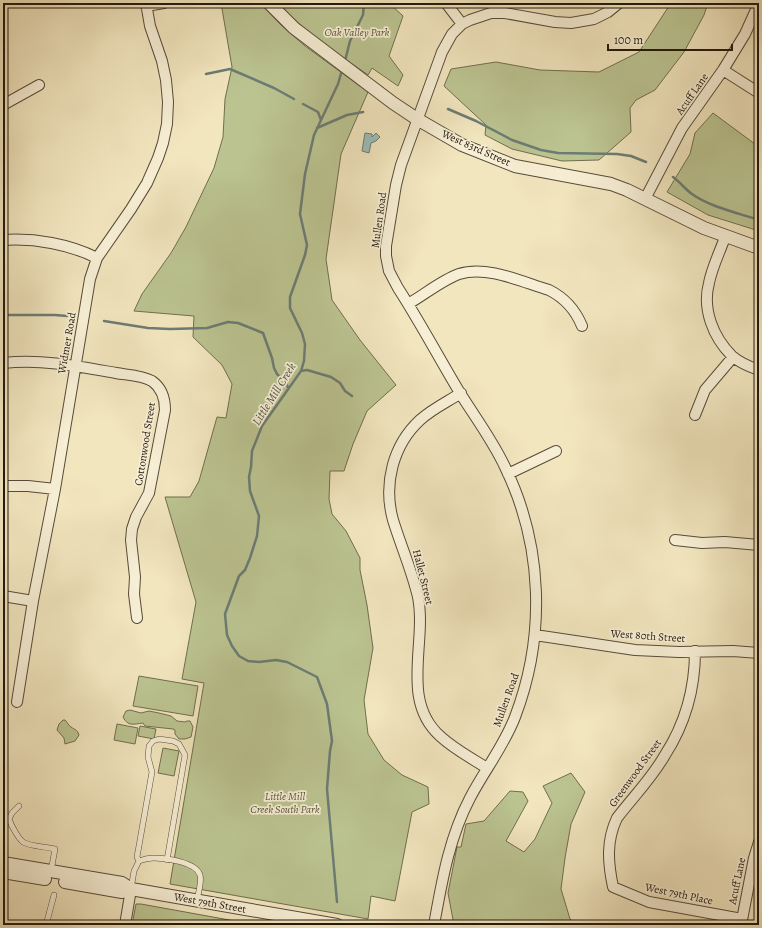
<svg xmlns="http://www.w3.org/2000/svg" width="762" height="928" viewBox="0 0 762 928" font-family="Alegreya,serif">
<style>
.green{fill:#bbc491;stroke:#6f6e4f}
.water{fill:#9dbeba;stroke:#6c7c75}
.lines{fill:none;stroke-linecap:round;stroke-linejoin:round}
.stream{stroke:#6c7c75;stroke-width:2.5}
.service-casing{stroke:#574c3a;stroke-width:6}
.minor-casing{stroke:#574c3a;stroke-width:12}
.tertiary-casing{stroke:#574c3a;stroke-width:14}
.service{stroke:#f7efd5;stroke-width:5}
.minor{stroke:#f7efd5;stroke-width:10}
.tertiary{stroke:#f7efd5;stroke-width:12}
.labels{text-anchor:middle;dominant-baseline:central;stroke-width:3.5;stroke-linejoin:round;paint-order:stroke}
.park-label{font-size:11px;font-style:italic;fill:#58543b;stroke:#f7efd5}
.street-label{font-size:11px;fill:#23180d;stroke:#f7efd5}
.water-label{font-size:12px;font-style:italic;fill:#4e524a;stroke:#f7efd5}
</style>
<rect width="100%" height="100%" fill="#f2e6bf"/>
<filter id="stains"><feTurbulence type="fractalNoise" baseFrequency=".005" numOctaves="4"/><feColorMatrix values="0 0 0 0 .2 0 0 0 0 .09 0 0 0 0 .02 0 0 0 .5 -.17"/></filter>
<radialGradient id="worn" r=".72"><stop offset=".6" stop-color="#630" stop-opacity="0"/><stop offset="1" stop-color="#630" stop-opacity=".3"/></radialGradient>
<path class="green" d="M221,3h39l21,22 24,21 63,46 -27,62 -15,105 6,41 28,40 36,45 -29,26 -14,33 -9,27h-14l-1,28 3,15 14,17 14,27v12l7,35 6,43 -9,52 4,34 16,26 18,15 26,12 1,17 -17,8 -17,89 -24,-5 -3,23 -198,-35 34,-201 -22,-4 14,-77 -31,-105h25l9,-16 18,-64 9,1 6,-34 -10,-19 -29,-28 1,-21 -60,-5 8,-17 29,-41 15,-26 28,-59 9,-31 2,-38 7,-32z
M279,3h110l14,13 -14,40 14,19 -5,11 -26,-18 -4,7c-31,-22 -65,-43 -89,-72z
M671,3h37l-4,12 -20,37 -29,38 -19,10 -6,8 1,24 -32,28 -37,1 -50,-12 -27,-14 1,-10 -42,-39 7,-17 45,-7 44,8 59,2 40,-20z
M713,113l46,34v84l-51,-16 -41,-23 23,-38 5,-21z
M139,676l59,10 -5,30 -60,-10z
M130,710l11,3 8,-2 10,2 12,3 6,5 8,1 2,-1h3l3,6 -2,10 -6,2h-6l-4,-5v-4l-2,-1 -28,-3 -2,-3c-9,1 -15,4 -20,-6l3,-6z
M63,720h2c2,2 4,6 6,7 4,3 6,2 8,8l-4,6 -10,3 -1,-6 -7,-8 2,-6z
M117,724l21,4 -3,16 -21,-4z
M140,726l16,3 -2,10 -16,-3z
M163,748l16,3 -5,25 -16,-3z
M571,773l14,19 -14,32 -6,34 -4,31 9,30 7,6h-123l-6,-32 9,-46h4l5,-23 18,-3 26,-30 13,1 5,9 -22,40 18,11 11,-13 17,-36 -9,-17z
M136,904h5l116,21h-125z"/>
<path class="water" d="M365,133l7,1v3l4,-4 4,4 -4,4 -5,2 -2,10 -7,-2z"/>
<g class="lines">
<path class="stream" d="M345,61l5,-20 13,-26 1,-12
M206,74l24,-5 44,19 20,11
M303,104l15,8 3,8
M448,109l28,12 36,19 29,10 17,3 59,1 14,2 15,6
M317,128l30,-13 16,-3
M673,177c7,5 12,12 19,17 18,13 46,19 67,26
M3,315h52l12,1
M104,321l44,7 22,1 37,-1 21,-6 10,1 25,10 9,25 2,10 3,6 7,7 4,6
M301,371l6,-1 24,7 9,6 5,8 7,5
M337,902l-10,-113 3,-38 2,-10 -5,-37 -10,-27 -30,-15 -11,-2 -17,2 -11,-1 -9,-5 -7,-10 -5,-11 -2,-21 14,-38 6,-6 5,-12 7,-22 2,-20 -9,-25 -1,-14 2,-10 1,-16 10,-25 39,-55 3,-10 1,-17 -3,-11 -12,-25v-11l15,-42 2,-10 -7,-31 5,-40 9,-39 24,-51 4,-14"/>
<g class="service-casing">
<path id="service" d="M19,806l-7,7 -3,6c2,6 9,19 14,23 5,4 24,5 32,7l-4,22
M139,861l-2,-4 15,-85 -4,-15 1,-11 4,-5 6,-2 14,2 6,3 6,11 -18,105
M131,889l3,-18 5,-10c5,-2 10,-3 15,-3 12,0 42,4 46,17 2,8 -2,18 -3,25
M46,925l8,-30"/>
</g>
<g class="minor-casing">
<path id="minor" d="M446,3l16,21
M146,6l18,-3
M723,70l36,23
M3,105l36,-20
M645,199l37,-71 41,-58 22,-36 14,-31
M725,237c-5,15 -13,30 -16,46 -7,26 4,54 23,73 7,6 18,11 27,14
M3,240c32,-2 66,4 94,18
M408,304c16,-9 34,-24 51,-30 28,-9 63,8 90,16 16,8 26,19 33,36
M3,363c40,-4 74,3 113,10 11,2 25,2 36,8 10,7 13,18 13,29l-16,83 -13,24 -4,12 -1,11 4,37 -1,17 3,24
M461,393c-14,9 -29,16 -41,27 -27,25 -37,64 -27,100 8,26 19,51 25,77 9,46 -18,103 22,139 14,13 31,22 47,32
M695,415l10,-25 28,-33
M508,474l48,-23
M3,486h25l27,3
M675,540l27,3 23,-1 34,3
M3,596l30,5
M535,635l100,15 44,2 54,-1 26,2
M695,651c0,37 -10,73 -30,104 -13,23 -32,42 -48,63 -11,23 -9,45 -4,69l36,15 93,17
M17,702l16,-101 22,-112 35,-210 7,-21 34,-49 16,-26 11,-25 5,-15 4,-19 1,-22 -2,-22 -4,-19 -12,-35 -4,-23
M125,925l6,-36
M434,925c8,-44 15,-87 36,-127 14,-27 34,-52 45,-81 31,-81 28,-172 -10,-250 -12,-26 -30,-50 -45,-74 -21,-35 -40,-71 -62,-105l-9,-17 -3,-15v-10l10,-61 5,-20 41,-113 10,-18 10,-10 8,-4 21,-7h14l50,9 16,1 23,-4 14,-7 11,-9
M741,925l13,-67 5,-16"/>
</g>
<g class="tertiary-casing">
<path id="tertiary" d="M269,3l25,25 99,75 24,16 45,26 53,21 96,18 16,6 77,38 55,20
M3,863l119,20 9,6 206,36
M3,872l42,7
M65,882l57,10 9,-3"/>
</g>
<use href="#service" class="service"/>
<use href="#minor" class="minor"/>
<use href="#tertiary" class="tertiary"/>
</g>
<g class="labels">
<g class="park-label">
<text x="357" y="32">Oak Valley Park</text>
<text x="285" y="796">Little Mill<tspan x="285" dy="13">Creek South Park</tspan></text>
</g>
<g class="street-label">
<text transform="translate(692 94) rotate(-55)">Acuff Lane</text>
<text transform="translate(476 148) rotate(24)">West 83rd Street</text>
<text transform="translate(379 220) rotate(-82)">Mullen Road</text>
<text transform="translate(67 343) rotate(-80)">Widmer Road</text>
<text transform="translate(145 444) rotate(-81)">Cottonwood Street</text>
<text transform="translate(423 577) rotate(76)">Hallet Street</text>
<text transform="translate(648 636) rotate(4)">West 80th Street</text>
<text transform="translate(506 700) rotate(-70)">Mullen Road</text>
<text transform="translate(635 773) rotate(-54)">Greenwood Street</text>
<text transform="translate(737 881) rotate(-78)">Acuff Lane</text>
<text transform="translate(679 894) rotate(12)">West 79th Place</text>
<text transform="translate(210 903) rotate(10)">West 79th Street</text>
</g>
<g class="water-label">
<text transform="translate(274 394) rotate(-58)">Little Mill Creek</text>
</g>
</g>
<rect width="762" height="928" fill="none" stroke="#f2e6bf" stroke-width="16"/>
<rect x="4" y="4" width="754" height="920" fill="none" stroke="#23180d" stroke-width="2"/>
<rect x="8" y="8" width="746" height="912" fill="none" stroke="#23180d"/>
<path d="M608 44v6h124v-6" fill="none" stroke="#23180d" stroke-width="2"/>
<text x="614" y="44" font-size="12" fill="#23180d" stroke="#f7efd5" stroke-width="3" paint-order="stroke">100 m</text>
<rect width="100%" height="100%" filter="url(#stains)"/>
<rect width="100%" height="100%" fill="url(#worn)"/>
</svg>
